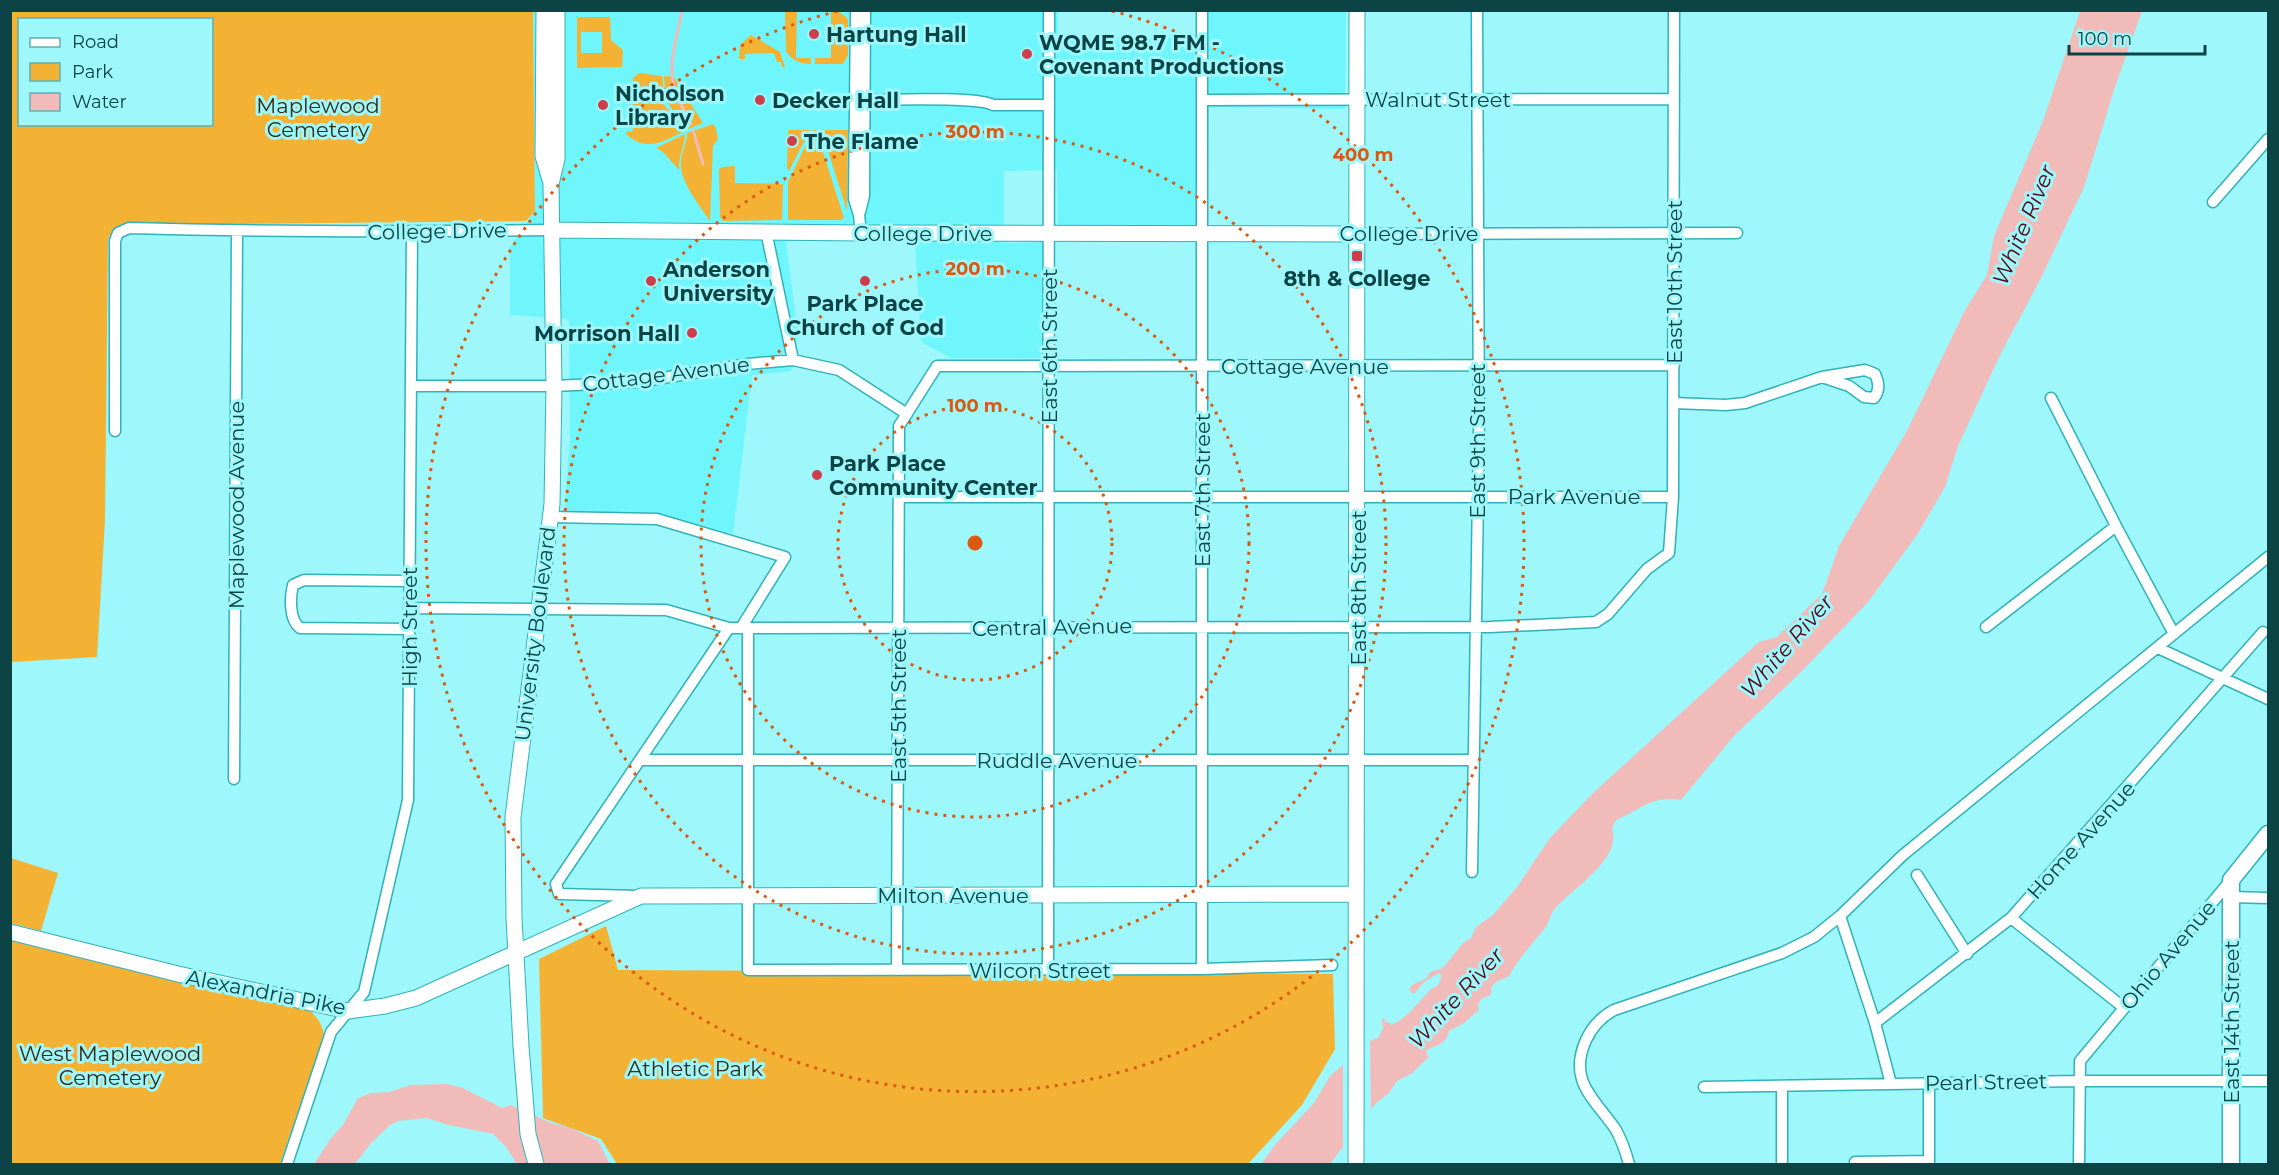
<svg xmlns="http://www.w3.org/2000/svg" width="2279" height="1175" viewBox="0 0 2279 1175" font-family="Montserrat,sans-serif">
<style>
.built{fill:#6ff6fc}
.green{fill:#f3b233;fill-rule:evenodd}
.water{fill:#f1bbba}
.pier{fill:#9df7fb}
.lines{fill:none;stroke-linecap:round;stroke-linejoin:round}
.stream{stroke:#f1bbba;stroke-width:3}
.street-casing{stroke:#31b2b8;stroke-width:13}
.secondary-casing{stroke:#31b2b8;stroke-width:17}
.primary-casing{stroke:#31b2b8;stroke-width:19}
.street{stroke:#fff;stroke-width:10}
.secondary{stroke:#fff;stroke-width:15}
.primary{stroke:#fff;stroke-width:16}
.ring{fill:none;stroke:#dd580f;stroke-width:3;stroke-dasharray:3 6}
.poi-dot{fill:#cd3d4b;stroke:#9df7fb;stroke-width:2}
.labels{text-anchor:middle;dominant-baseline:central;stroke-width:6;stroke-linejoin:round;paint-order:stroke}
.poi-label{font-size:21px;font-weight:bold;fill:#0c4345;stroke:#9df7fb;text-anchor:start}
.street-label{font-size:21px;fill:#0c4345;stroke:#9df7fb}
.park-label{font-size:21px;fill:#372a16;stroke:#9df7fb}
.water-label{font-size:22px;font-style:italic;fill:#590715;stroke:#9df7fb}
.centre{fill:#dd580f;stroke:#9df7fb;stroke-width:3}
.ring-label{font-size:18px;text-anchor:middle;font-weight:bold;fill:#dd580f;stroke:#9df7fb;stroke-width:6;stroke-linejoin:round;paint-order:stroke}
</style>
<rect width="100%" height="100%" fill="#9df7fb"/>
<path class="built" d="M533,11h525v27l150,-1v-26h138l-1,98 -136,-2 -2,118h-149l-1,-55 -53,1v72l39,-1v116h-92l-30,-16 -6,-101h-129l12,95 -7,35 -39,4 -19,159 -76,-20 -88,-1 -4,-9 5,-64 -1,-121 -59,-4v-68l25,-36z"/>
<path class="green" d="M11,11h522l2,200 -9,10 -398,4c-12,1 -16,4 -20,15l-3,280 -8,137 -86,5zM20,20h192v104h-192z
M785,11h12l-1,47h15v6c-10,0 -20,-4 -25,-13z
M831,11h7l10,8v36l-5,9h-28v-6h16z
M577,17h33l1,23 12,10 -1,17 -45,1zM602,32v21h-21v-21z
M751,35l29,17 5,15h-3l-1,-5h-4l-3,-9 -29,1v5h-6l1,-14z
M639,73l23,3 3,24 -2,4 18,20 3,7c-20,11 -38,21 -57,4l-1,-3 7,-1v-53z
M664,76l10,1 29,46 -17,7 -20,-30z
M713,124l3,5 2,10 -5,7 -3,75c-10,-15 -32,-42 -29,-60 1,-10 6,-18 6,-28z
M788,130h22l-21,41 -2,-3z
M813,130h3l28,88 -3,2h-53v-38z
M825,130h23l-1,81 -23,-73z
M685,134c0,12 -7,23 -6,36l-16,-18 -7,-4z
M735,166v17l48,1 -1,36 -59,1 -3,-4 -1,-48 3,-2z
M11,858l47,15 -17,58 -30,-8z
M606,926l12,44 715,4 2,75 -33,56 -54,59h-631l-16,-25 -58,-21 -4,-159z
M11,939l295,69c10,7 17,16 18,28l-44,128h-269z"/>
<path class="water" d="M2080,11h62l-27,76 -31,100 -43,91 -41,77 -42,91 -13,41 -28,48 -49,67 -67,70 -68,65 -52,63c-30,-5 -40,10 -65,20l-4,8c11,32 -42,61 -59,83 -3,5 -4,12 -8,17 -13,16 -26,30 -36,48 -9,6 -19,4 -18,19l-10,4 -3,6 1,5 -15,13 -15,8c-3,14 -11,13 -22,19l-1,3 3,4 -18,17 -14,7 -8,12 -13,10 -46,61h-69l13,-18 40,-43 16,-27 42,-36 6,-2 5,-10 -1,-9 2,-1 2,5 3,-1 2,3c17,-7 28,-24 40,-36 7,-6 3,3 8,-6 2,-3 2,-5 2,-9l-2,-1 -15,9 -10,12 -5,-4 3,-5 15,-7 3,-6 13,-4 20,-25 8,-5 5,-11 17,-12 24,-28 33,-49 43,-45 166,-151 18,-5 45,-43 17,-48 69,-117 56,-117 23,-37 7,-39 49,-115z
M447,1084l16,4 39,20 9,-3 40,18 19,5 28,13 12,23h-93l-11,-17 -13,-13 -48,-10 -18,-6 -29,3 -8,4 -18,17 -17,22h-41l17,-26 12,-13 15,-27 13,-5 18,-1 22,-7z"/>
<path class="pier" d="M1370,1037l1,77 -28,39v-92z"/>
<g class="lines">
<path class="stream" d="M682,10c-5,29 -16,55 -6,84 4,11 11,20 15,30
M693,130l10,34"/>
<g class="street-casing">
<path id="street" d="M856,10l-2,189 5,16 2,18
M1202,10v959
M858,100c25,0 120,-4 135,5h56
M1202,100l472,-1
M2213,202l55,-63
M860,212l4,-16 1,-186
M766,231l27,129
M1357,234l380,-1
M1865,370l10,4c4,9 5,16 -1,24l-10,-1 -15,-11 -27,-9z
M411,386h143l84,-4 110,-18 45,-4 46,10 68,44
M2051,398l65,128 58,108
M1673,403l53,2 19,-2 77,-26
M115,431v-190l3,-8 11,-5c141,4 281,4 422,2
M899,497h774
M550,517l107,2 128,38 -44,71
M410,608l256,2 63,18 761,-1 106,-5 12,-8 39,-45 22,-16 4,-56 1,-487
M1986,627l130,-101
M748,628v342l454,-1 130,-4
M410,629l-110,-1c-11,-8 -10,-31 -7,-43l11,-5 106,1
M2158,648l110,51
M640,760h834
M234,779l3,-548
M1472,872l7,-441 -2,-421
M1917,875l50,79
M638,896l-79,-2 -3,-10 173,-256
M2231,897l37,1
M1840,916l35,107 16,61
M2011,918l112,89
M897,970l2,-544 38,-60 737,-1
M1048,970l1,-960
M1875,1023l136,-105 252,-286
M1929,1083v81
M1782,1086v78
M1704,1087l375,-6h189
M1855,1162l74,-1
M287,1164l44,-132 33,-40 44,-192 4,-568
M1629,1164c-3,-11 -7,-23 -13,-34 -20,-30 -49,-48 -30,-90 6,-13 15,-23 28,-30l168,-57 32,-16 26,-21 63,-61 365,-298
M2079,1164l1,-103 151,-181"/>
</g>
<g class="secondary-casing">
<path id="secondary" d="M544,10l-1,146 7,24
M551,230l310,3 496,1
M10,932l168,42 170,37 37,-5 31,-8 225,-102 715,-2
M536,1164l-8,-30 -7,-88 -7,-128 -1,-101 39,-313 2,-118 -3,-202 6,-25v-149
M1356,1164l1,-1154"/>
</g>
<g class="primary-casing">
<path id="primary" d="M2231,1164v-284l37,-46"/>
</g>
<use href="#street" class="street"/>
<use href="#secondary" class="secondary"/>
<use href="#primary" class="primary"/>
</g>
<g class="ring">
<circle cx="975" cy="543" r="137"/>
<circle cx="975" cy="543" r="274"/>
<circle cx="975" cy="543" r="411"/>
<path d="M1112 11A549 549 0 1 1 838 11"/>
</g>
<g class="poi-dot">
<circle cx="814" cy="34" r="6"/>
<circle cx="1027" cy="54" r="6"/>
<circle cx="760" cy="100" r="6"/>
<circle cx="603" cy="105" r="6"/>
<circle cx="792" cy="141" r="6"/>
<rect x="1351" y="250" width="12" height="12" rx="3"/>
<circle cx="651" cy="281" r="6"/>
<circle cx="865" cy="281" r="6"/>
<circle cx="692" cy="333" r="6"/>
<circle cx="817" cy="475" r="6"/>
</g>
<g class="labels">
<g class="poi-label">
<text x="826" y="34">Hartung Hall</text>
<text x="1039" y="42">WQME 98.7 FM -<tspan x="1039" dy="24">Covenant Productions</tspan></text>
<text x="615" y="93">Nicholson<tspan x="615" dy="24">Library</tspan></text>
<text x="772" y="100">Decker Hall</text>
<text x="804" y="141">The Flame</text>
<text x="663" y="269">Anderson<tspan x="663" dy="24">University</tspan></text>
<text x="1357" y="278" text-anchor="middle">8th &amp; College</text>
<text x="865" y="303" text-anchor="middle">Park Place<tspan x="865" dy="24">Church of God</tspan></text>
<text x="680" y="333" text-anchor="end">Morrison Hall</text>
<text x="829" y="463">Park Place<tspan x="829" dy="24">Community Center</tspan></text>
</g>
<g class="street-label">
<text x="1438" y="99">Walnut Street</text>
<text transform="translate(437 231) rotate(-1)">College Drive</text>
<text x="923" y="233">College Drive</text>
<text x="1409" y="233">College Drive</text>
<text transform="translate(1674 282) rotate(-90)">East 10th Street</text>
<text transform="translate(1049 346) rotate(-90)">East 6th Street</text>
<text x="1305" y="366">Cottage Avenue</text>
<text transform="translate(666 374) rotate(-7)">Cottage Avenue</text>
<text transform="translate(1477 441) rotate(-90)">East 9th Street</text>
<text transform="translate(1202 490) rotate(-90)">East 7th Street</text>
<text x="1574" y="496">Park Avenue</text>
<text transform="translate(236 505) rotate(-90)">Maplewood Avenue</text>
<text transform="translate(1358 588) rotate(-90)">East 8th Street</text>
<text transform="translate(409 627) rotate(-90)">High Street</text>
<text transform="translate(1052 627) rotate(-1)">Central Avenue</text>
<text transform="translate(535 634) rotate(-83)">University Boulevard</text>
<text transform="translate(898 706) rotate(-90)">East 5th Street</text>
<text x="1057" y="760">Ruddle Avenue</text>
<text transform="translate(2081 840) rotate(-48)">Home Avenue</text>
<text x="953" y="895">Milton Avenue</text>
<text transform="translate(2168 955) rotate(-50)">Ohio Avenue</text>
<text x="1040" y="970">Wilcon Street</text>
<text transform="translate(266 992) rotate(11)">Alexandria Pike</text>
<text transform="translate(2231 1022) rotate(-90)">East 14th Street</text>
<text transform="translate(1986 1082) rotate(-1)">Pearl Street</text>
</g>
<g class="park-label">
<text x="318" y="105">Maplewood<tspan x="318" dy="24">Cemetery</tspan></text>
<text x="110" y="1053">West Maplewood<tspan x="110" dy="24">Cemetery</tspan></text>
<text x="695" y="1068">Athletic Park</text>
</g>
<g class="water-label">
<text transform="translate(2024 225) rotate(-67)">White River</text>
<text transform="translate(1787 646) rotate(-49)">White River</text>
<text transform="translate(1456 998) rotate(-47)">White River</text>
</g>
</g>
<circle cx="975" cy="543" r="9" class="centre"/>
<g class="ring-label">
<text x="975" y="138">300 m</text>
<text x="1363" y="161">400 m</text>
<text x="975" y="275">200 m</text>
<text x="975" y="412">100 m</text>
</g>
<rect width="2279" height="1175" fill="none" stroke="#0c4345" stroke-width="24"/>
<rect x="18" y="18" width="195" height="108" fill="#9df7fb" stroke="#63afb2" stroke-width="1.5"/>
<rect x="30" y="38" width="30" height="9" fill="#ffffff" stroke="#63afb2" stroke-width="1.5"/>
<text x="72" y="48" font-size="18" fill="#0c4345">Road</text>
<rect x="30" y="63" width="30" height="18" fill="#f3b233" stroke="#63afb2" stroke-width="1.5"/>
<text x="72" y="78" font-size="18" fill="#0c4345">Park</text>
<rect x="30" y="93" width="30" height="18" fill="#f1bbba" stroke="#63afb2" stroke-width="1.5"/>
<text x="72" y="108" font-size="18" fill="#0c4345">Water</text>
<path d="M2069 45v9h136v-9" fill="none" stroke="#0c4345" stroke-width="3"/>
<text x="2078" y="45" font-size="18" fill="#0c4345" stroke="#9df7fb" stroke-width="4.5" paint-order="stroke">100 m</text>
</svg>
